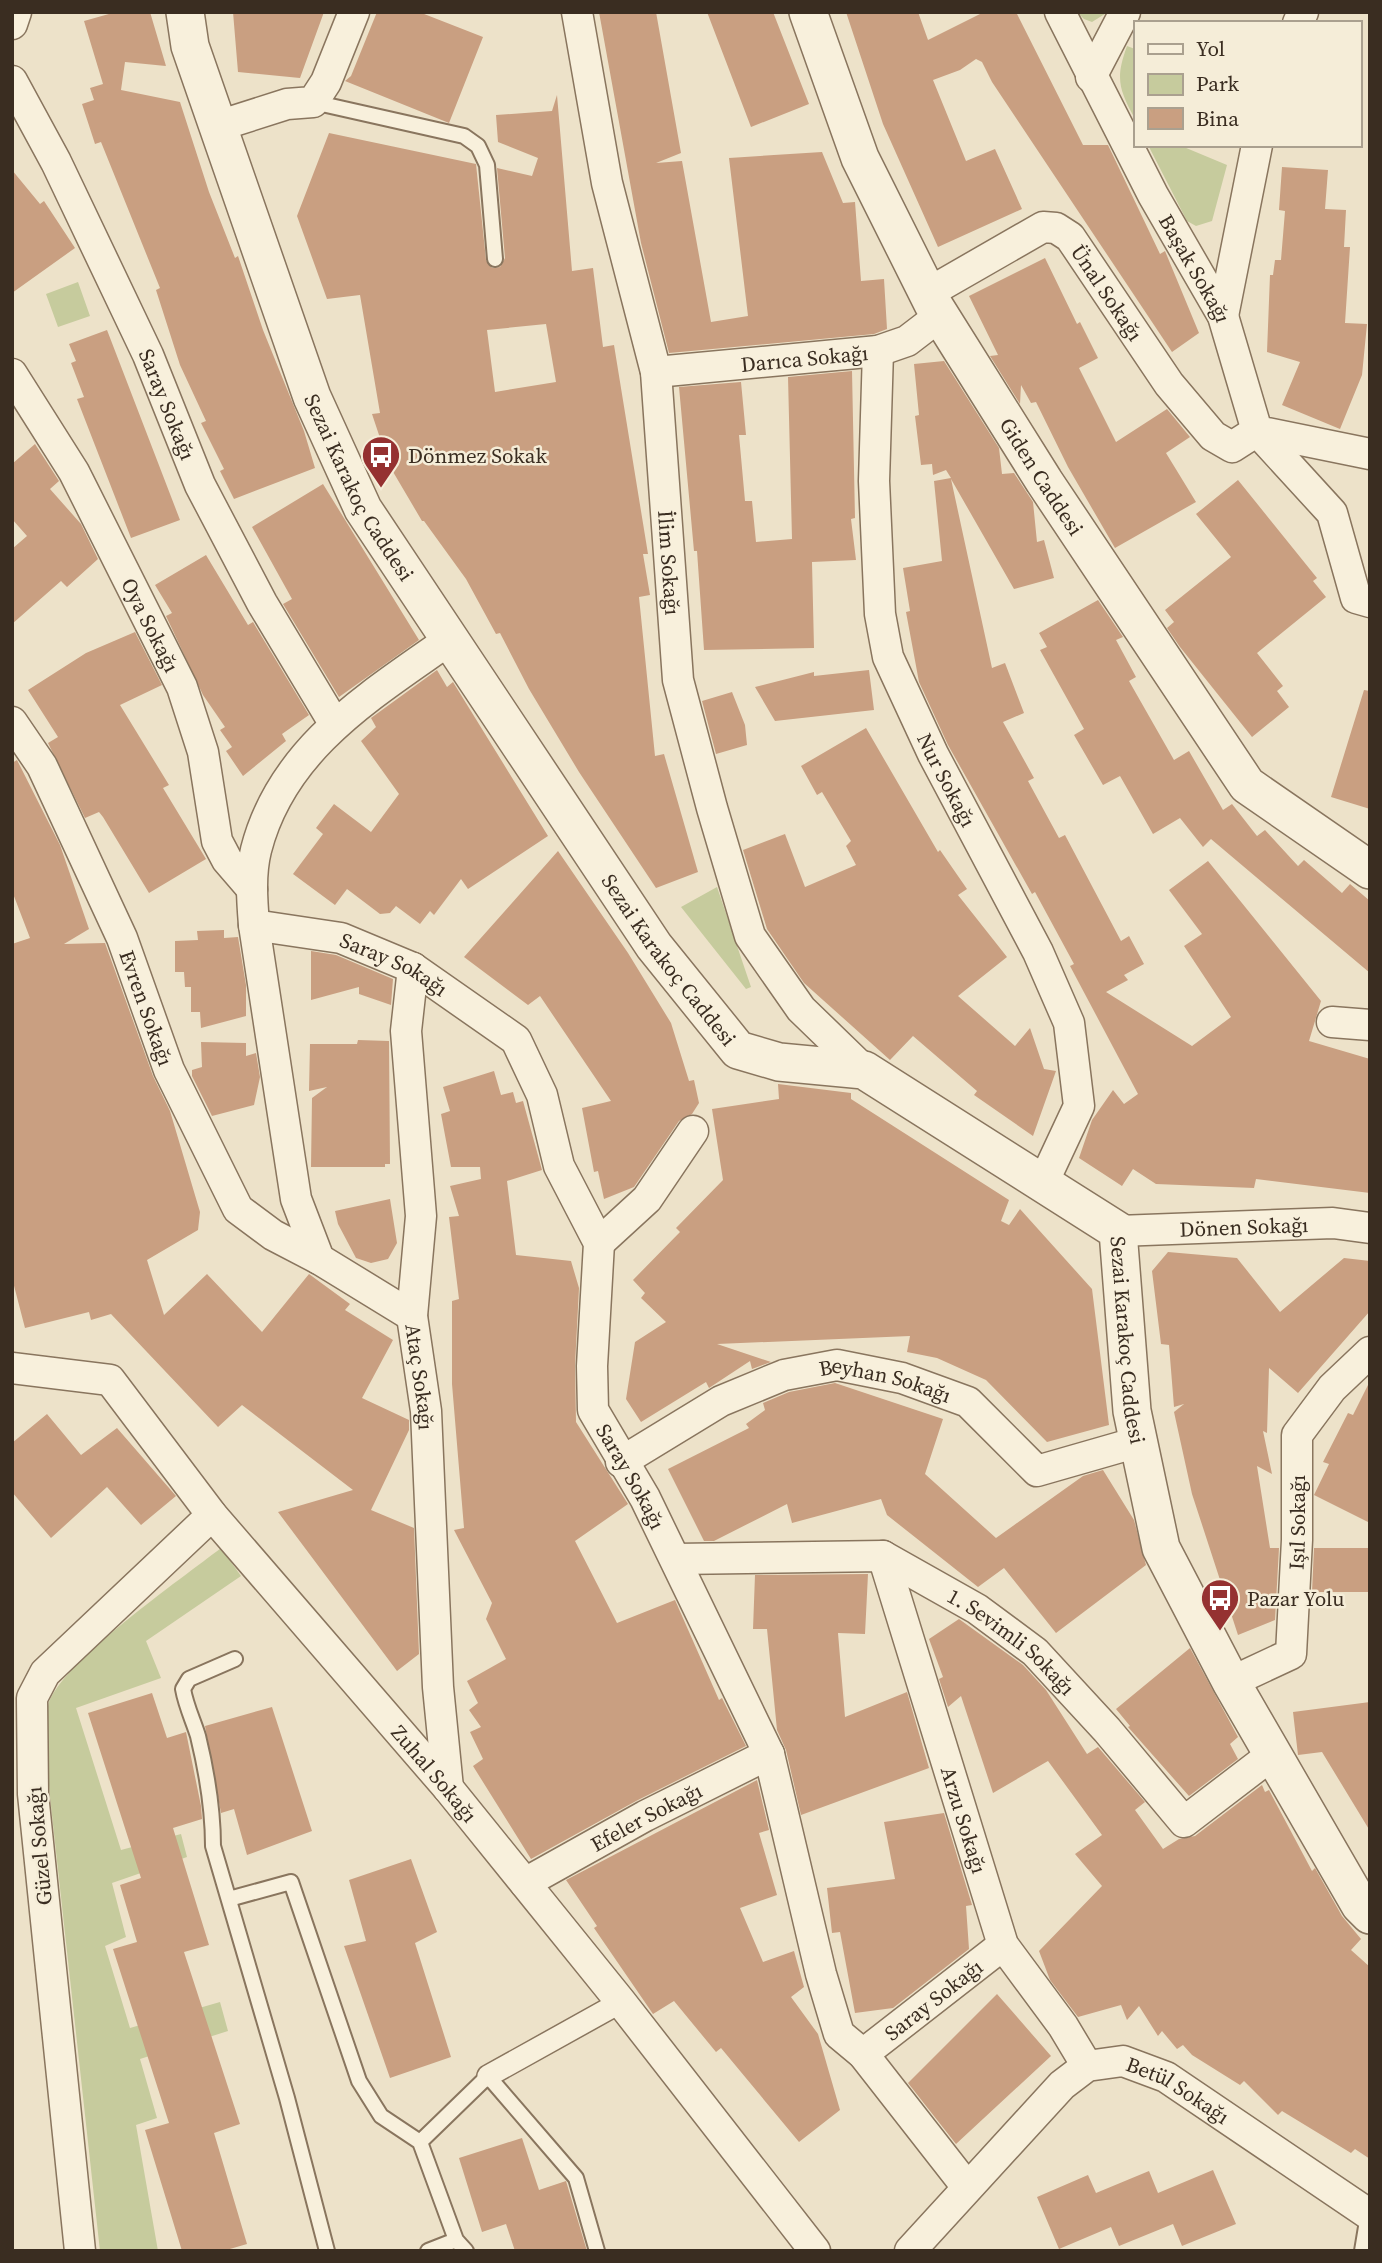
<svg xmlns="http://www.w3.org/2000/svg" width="1382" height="2263" viewBox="0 0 1382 2263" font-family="'Source Serif 4',serif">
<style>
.green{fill:#c6cb9d}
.building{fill:#c99f81;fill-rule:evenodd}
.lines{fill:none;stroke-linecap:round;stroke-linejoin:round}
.service-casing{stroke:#89755e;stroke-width:18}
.pedestrian-casing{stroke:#89755e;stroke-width:24}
.minor-casing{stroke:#89755e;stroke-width:33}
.tertiary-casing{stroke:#89755e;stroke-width:40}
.service{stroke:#f8f0dc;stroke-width:14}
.pedestrian{stroke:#f8f0dc;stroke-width:21}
.minor{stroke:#f8f0dc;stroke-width:30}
.tertiary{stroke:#f8f0dc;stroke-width:37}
.labels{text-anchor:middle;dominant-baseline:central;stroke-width:5;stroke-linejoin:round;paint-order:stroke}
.street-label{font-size:21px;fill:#3a2d21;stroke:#f5edd8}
.poi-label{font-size:21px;fill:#3a2d21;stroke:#f5edd8;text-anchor:start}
</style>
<rect width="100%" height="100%" fill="#ede2c9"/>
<path class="green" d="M1077,12h31l-16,10 -8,-3z
M1127,46l8,3v70c-16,-30 -20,-40 -8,-73z
M1148,145h31l48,20 -15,56 -16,5 -9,-5z
M78,282l12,34 -32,11 -12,-33z
M717,887l34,100 -5,2 -65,-82z
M221,1548l20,28 -95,65 15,37 -85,30 45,142 60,-16 6,23 -75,26 14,54 -21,9 25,82 90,-26 8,29 -88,28 17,59 -21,7 22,126h-58l-50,-454c-2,-29 -8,-62 -2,-91 9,-41 136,-129 173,-158z"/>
<path class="building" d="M116,12h34l16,54 -41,-4 -4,28 59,12 29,90 26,66 3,-2 25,74 41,101 11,37 -81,31 -14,-28 4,-2 -23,-46 5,-2 -26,-56 -24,-75 4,-2 -59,-146 -6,2 -13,-40 12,-4 -4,-12 13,-4 -19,-63z
M233,12h91l-24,66 -62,-6z
M377,12h42l64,25 -34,86 -104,-42 6,-5z
M599,12h57l25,141 -25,10 26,-2 29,161 37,-6 -19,-158 93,-6 21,51 12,-1 6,79 23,-2 3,50 -13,5 -205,19 -28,-110z
M707,12h66l36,92 -58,23z
M846,12h72l10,28 56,-28h32l67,133h25l52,109 5,-3 34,82 -27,19 -180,-270 -10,-20 -6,-3 -16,11 -27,10 33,81 29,-12 27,60 -84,38 -55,-123z
M557,95l15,176 21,-3 10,79 11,-2 34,209h-5l7,41 -11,2 16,159 9,-2 34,118 -42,16 -77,-116 -50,-83 -29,-56 -4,1 -30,-55 -42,-58h-2l-33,-56 -17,-51 8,-1 -20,-118 -33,4 -30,-83 32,-83 147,31 10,96 6,8 8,-1 5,-9 -8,-90 35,8 6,-18 -40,-16 -2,-27 56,-4zM546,324l10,58 -61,10 -8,-62z
M1282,167l46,3 -3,39 21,1 -2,37h6l-5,76 22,1 -5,51 -22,54 -58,-24 18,-43 -33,-10 3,-77h3l2,-15h6l4,-49 -6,-1z
M12,170l28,34 4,-3 31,47 -63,45z
M1045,258l32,66 3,-2 18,36 -19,10 37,74 51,-33 23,28 -24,16 30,49 -81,46 -47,-81 -32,-65 -5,1 -10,-18 -1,19 -30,-48 8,-1 -29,-59z
M107,330l73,190 -49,18 -54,-139 7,-2 -13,-34 5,-2 -7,-17z
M944,361l55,87 3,26 12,-1 19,29 4,40 7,-2 10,38 -40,11 -63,-110 41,189 13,-5 19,50 -21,9 31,56 -6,3 31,57 6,-3 56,106 8,-5 15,28 -20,11 4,5 -22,12 86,54 39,-29 -47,-71 18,-12 -33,-44 39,-29 113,140 -12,40 61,18v134l-114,-14 -2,9 -98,-4 -23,-15 -11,17 -43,-28 13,-38 21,-30 11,14 14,-10 -68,-128 4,-2 -39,-72 -3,2 -84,-149 -29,-63 -13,-70 4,-1 -7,-43 39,-7 -8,-80 17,-3 -5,-8 -13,5 -1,-11 -11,1 -6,-49 4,-1 -5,-51z
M852,371l3,147 -4,1 5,41 -44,2 2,86 -110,2 -7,-99h-3l-15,-164 62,-5 5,53h-7l6,66h7l4,41 36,-3 -4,-162z
M35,444l24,37 -9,8 31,35 17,35 -31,28 -6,-6 -49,43v-75l15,-13 -15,-17v-55z
M1238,480l79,98 -4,3 13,16 -69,56 26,33 -6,5 12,16 -37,30 -72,-90 -13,-19 7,-6 -9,-12 66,-53 -35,-43z
M323,484l96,156 -80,57 -56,-93 9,-5 -40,-72z
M206,555l42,70 5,-3 56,93 -27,19 4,7 -43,35 -17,-25 6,-4 -12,-17 5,-3 -22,-32 -37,-79 6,-3 -17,-28z
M1098,600l25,37 -7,3 20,37 -7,4 45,79 15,-9 34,59 9,-6 25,32 8,-6 33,36 6,-6 38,33 8,-9 20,17v72l-159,-134 -8,8 -23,-29 -27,16 -33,-58 -17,9 -29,-50 10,-6 -44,-79 7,-3 -8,-14z
M135,632l27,53 -42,20 49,80 -6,3 43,71 -57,34 -46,-76 -4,-5 -14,6 -37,-75 10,-6 -30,-47 58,-37z
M437,670l10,17 6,-5 95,154 -80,53 -7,-10 -27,36 -4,-4 -10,13 -24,-18 -6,7 -10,1 -33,-25 -12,16 -42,-31 30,-40 -7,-6 18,-24 37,28 28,-38 -38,-53 15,-14 -5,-9z
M869,670l5,40 -99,11 -20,-34 59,-15v4z
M1364,690l6,1v118l-39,-12z
M732,692l13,33 2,20 -31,9 -14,-53z
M866,728l72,124 2,-2 27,39 -9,6 49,62 -49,39 57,50 15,-18 14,41 12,2 -23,65 -59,-41 3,-4 -64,-55 -23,24 -86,-77 -37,-54 -24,-79 42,-16 20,53 51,-22 -10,-19 5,-5 -29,-49 -5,3 -16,-29z
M17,760l43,85 29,84 -25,15 41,-1 48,133 17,35 30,101 -2,18 -51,30 17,55 43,-41 55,58 47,-58 41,30 -5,6 48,30 -31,58 47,22v10l-38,80 43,18 5,126 -22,17 -119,-159 75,-22 -111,-85 -24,22 -107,-113 -20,6 -2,-8 -64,16 -13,-50v-334l18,-6 -18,-47v-128z
M558,851l70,102 43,70 18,58 5,-1 5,23 -7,11 -13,7 -45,66 -30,12 -6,-28 -4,1 -12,-64 29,-7 -71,-105 -12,9 -64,-48z
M224,930v8l14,-1 8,48v31l-45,12 -1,-16h-9v-25h-6l-1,-15h-9v-31l23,-1 -1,-9z
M311,951l25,4 57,24 -2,26 -32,-11v-7l-48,13z
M358,1040l31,1 1,123h-5v3h-74l1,-69 15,-11 -18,4 1,-47h47z
M201,1042l45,1v13l10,-3 4,24 -6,28 -42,11 -20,-40v-6l10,-3z
M494,1071l7,24 12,-3 3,11 7,-2 19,69 -35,11 9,74 55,6 8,27 -4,77 1,57 52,82 -53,37 42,82 58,-23 44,100 3,-2 24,48 -110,55 -105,58 -58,-93 10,-7 -13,-27 11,-5 -12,-17 9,-7 -11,-22 39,-22 -20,-40 6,-16 -38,-73 10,-2 -12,-144v-83l7,-2 -10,-82 10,-1 -9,-30 31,-7 -1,-12h-29l-10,-53 9,-3 -7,-24z
M778,1084l73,9v6l158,101 -8,21 8,4 11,-16 72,80 17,136 -62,17 -61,-62 -49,-22 -30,-6 3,-16 -193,8 54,18 -19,7 -2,-8 -41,27 -3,-6 -65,40 -15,-23 9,-57 31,-20 -25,-24 4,-5 -12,-13 47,-48 -4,-4 47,-48 -11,-71 67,-10z
M390,1199l7,44 -9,16 -17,4 -15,-5 -18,-34 -3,-13z
M1168,1252l69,6 43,54 64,-54 26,3v50l-72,82 -29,-25 -2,65 -4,-2 9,43 -15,-8 13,82h9l-4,72 -37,15 -46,-141 -18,-82 10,-8 -10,3 -5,-62 -8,-1 -9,-73z
M1370,1381v142l-56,-28 15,-31 -6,-2 25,-49 5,2z
M835,1383l108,36 -18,55 71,64 87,-62 20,-6 31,50 12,45 -90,68 -52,-65 -26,19 -91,-72 -6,-16 -89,24 -5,-19 -73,37h-10l-36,-72 81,-41 -3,-4 19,-14 -2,-7 26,-11z
M47,1414l34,41 36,-27 59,68 -35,29 -34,-38 -56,51 -39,-46v-49z
M1314,1548h56v44h-58z
M868,1574l-3,60 -27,-1 7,84 62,-25 22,76 -128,47 -15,-65 -9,-20 -10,-101h-14l2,-54z
M959,1619l64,46 23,25 41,64 11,-7 47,55 -10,8 28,39 16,-10 16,-3 67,-51 3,7 4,-2 43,81 3,-3 27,48 19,23 -10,11 19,17v192l-15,-10 -4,4 -69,-42 -4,4 -34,-34 -4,4 -48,-30 -9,-10 -6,4 -15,-18 -4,5 -19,-30 -12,14 -6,-15 -43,12 -28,-37 -11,-29 63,-65 -27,-32 27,-19 -54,-74 -55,32 -32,-97 -13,11 -9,-28 4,-2 -14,-38z
M1190,1648l48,89 -8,7 8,15 -49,37 -61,-69 2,-1 -14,-17z
M152,1693l15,45 19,-6 15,74 1,13 -29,9 36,117 -25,7 56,172 -26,9 33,111 -24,7h-41l-37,-121 24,-7 -56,-174 24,-7 -17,-57 21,-7 -53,-165z
M1370,1702v129l-48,-79 -24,3 -5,-43z
M272,1707l40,124 -65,24 -13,-46 -13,4 -16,-87z
M757,1780l12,50 -10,3 18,62 -37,13 23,54 31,-11 10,36 -13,10 27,37 22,76 -41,32 -78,-94 -5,4 -42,-51 -21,13 -59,-86 3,-2 -31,-46z
M944,1813l28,92 -6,1 3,43 -76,59 -38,5 -15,-81 -8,1 -5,-45 68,-9 -11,-57z
M411,1859l26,73 -22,11 36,114 -61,21 -46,-132 22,-5 -17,-61z
M997,1994l54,62 -95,88 -48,-61z
M522,2138l17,52 27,-9 21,70h-72l-9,-27 -24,8 -23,-74z
M1213,2170l23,54 -54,22 -9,-22 -54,22 -8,-19 -52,22 -22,-52 51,-22 8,18 53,-22 9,22z"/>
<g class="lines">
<g class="service-casing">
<path id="service" d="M313,102l151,34 14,10 9,19 8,94
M235,1659l-46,20 -6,10c3,17 10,31 15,47 9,37 15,73 15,110l74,252 40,153
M229,1899l62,-17 68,199 22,35 39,26
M456,2240l10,11
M428,2251l28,-11 -36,-98 68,-66 88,102 21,73
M1362,2251l6,-36"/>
</g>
<g class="pedestrian-casing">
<path id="pedestrian" d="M488,2076l133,-74"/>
</g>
<g class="minor-casing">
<g id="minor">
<path id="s1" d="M577,12l30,171 49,189 22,308 34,128 38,128 51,73 63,61"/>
<path id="s2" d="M1060,12l93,183 70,121 34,115 113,23"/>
<path d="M1298,23l5,-11"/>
<path d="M12,24l4,-12"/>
<path d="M1091,77l34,-65"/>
<path id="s3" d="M12,81l44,81 92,193 52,130 62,118 72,120"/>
<path d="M218,126l69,-22 26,-2 13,-20 28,-70"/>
<path id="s4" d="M928,293l115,-66 13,1 14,9 99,147 44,52 19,11 25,-16 75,82 24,85 14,4"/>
<path d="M1223,316l34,-171"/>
<path id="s5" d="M878,351l-4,130 6,133 8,43 45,97 105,198 31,71 10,83 -36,77"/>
<path id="s6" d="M656,372l222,-21 29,-10 34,-26"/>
<path id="s7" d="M12,374l62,98 108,215 21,65 14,89 10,19 25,29"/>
<path id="s8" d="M12,722l30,44 80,172 47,132 69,139 35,26 46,24"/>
<path id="s9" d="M254,925l87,13 72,30 103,72 26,55 17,71 40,77 -7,123 1,44 52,88 124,256 52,220 18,60 24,20 104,133"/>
<path id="s10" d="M413,968l-7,63 15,185 -9,100 14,95 12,276 10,101"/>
<path d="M1332,1022l38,3"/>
<path id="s11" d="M1118,1231l215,-8 37,5"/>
<path d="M599,1243l48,-44 46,-68"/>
<path d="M412,1316l-93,-57 -23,-60 -42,-274c-2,-25 -4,-51 2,-75 26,-102 114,-154 193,-210"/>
<path id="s12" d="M12,1368l98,12 102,135 236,273 173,214 194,249"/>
<path id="s13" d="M621,1462l100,-61 63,-26 53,-10 65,13 66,24 69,69 101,-29"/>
<path id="s14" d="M883,1556l120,389 60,81 24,40"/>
<path id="s15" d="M676,1559l207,-3 94,53 58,43 72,78 77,92 89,-68"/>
<path id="s16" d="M1231,1682l60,-28 6,-114v-105l35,-47 38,-36"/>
<path id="s17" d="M525,1883l120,-67 124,-62"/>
<path id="s18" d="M863,2054l140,-109"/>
<path d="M80,2251l-47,-457 -1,-96 13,-25 167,-158"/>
<path id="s19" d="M910,2251l152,-166 25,-19 36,-5 43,16 204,138"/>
</g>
</g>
<g class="tertiary-casing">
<g id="tertiary">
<path id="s20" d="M185,12l5,34 122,351 51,112 291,437 84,104 41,12 85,8 254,161 14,180 29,137 70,134 129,223 10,10"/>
<path id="s21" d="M808,12l52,146 73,146 111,177 203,304 123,85"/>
</g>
</g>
<use href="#service" class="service"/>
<use href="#pedestrian" class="pedestrian"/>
<use href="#minor" class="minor"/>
<use href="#tertiary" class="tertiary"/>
</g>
<defs>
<g id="bus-pin" transform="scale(2.0125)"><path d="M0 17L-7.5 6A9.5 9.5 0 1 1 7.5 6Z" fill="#953131" stroke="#f5edd8"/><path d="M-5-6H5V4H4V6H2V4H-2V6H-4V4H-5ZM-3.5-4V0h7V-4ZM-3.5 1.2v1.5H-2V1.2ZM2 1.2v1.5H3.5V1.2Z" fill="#fff"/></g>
</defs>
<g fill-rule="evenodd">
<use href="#bus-pin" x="381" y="455"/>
<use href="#bus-pin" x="1220" y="1598"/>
</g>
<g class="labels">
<g class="street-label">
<text stroke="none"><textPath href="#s2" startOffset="290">Başak Sokağı</textPath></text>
<text stroke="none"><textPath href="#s4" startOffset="229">Ünal Sokağı</textPath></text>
<text stroke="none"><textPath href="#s6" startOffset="149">Darıca Sokağı</textPath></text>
<text stroke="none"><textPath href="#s3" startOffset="359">Saray Sokağı</textPath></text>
<text stroke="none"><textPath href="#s21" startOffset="522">Giden Caddesi</textPath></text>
<text stroke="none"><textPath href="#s20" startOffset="508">Sezai Karakoç Caddesi</textPath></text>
<text stroke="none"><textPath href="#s1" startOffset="560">İlim Sokağı</textPath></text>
<text stroke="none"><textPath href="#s7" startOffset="287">Oya Sokağı</textPath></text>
<text stroke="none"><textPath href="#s5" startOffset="443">Nur Sokağı</textPath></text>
<text stroke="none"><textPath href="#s20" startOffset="1074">Sezai Karakoç Caddesi</textPath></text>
<text stroke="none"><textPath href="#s9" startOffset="147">Saray Sokağı</textPath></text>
<text stroke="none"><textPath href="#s8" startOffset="317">Evren Sokağı</textPath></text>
<text stroke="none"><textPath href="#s11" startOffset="126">Dönen Sokağı</textPath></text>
<text stroke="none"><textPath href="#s20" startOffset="1726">Sezai Karakoç Caddesi</textPath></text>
<text stroke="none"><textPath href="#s10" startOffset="411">Ataç Sokağı</textPath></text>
<text stroke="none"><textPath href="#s13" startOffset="289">Beyhan Sokağı</textPath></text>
<text stroke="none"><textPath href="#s9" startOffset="756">Saray Sokağı</textPath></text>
<text stroke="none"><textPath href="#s16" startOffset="198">Işıl Sokağı</textPath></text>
<text stroke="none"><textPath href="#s15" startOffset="362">1. Sevimli Sokağı</textPath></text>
<text stroke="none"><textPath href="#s12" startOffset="609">Zuhal Sokağı</textPath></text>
<text stroke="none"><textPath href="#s17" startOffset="138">Efeler Sokağı</textPath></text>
<text stroke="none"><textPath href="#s14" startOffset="276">Arzu Sokağı</textPath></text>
<text transform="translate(39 1846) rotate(-95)">Güzel Sokağı</text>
<text stroke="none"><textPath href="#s18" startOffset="89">Saray Sokağı</textPath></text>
<text stroke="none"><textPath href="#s19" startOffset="355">Betül Sokağı</textPath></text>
</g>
<g class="poi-label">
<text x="408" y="455">Dönmez Sokak</text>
<text x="1247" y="1598">Pazar Yolu</text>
</g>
</g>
<rect width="1382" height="2263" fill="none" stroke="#3a2d21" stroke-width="28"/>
<rect x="1134" y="21" width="228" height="126" fill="#f5edd8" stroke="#aaa08f" stroke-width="2"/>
<rect x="1148" y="44" width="35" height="10" fill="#f8f0dc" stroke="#aaa08f" stroke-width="2"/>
<text x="1196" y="56" font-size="21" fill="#3a2d21">Yol</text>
<rect x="1148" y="74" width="35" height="21" fill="#c6cb9d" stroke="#aaa08f" stroke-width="2"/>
<text x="1196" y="91" font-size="21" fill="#3a2d21">Park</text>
<rect x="1148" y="108" width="35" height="21" fill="#c99f81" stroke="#aaa08f" stroke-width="2"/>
<text x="1196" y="126" font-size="21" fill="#3a2d21">Bina</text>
</svg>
